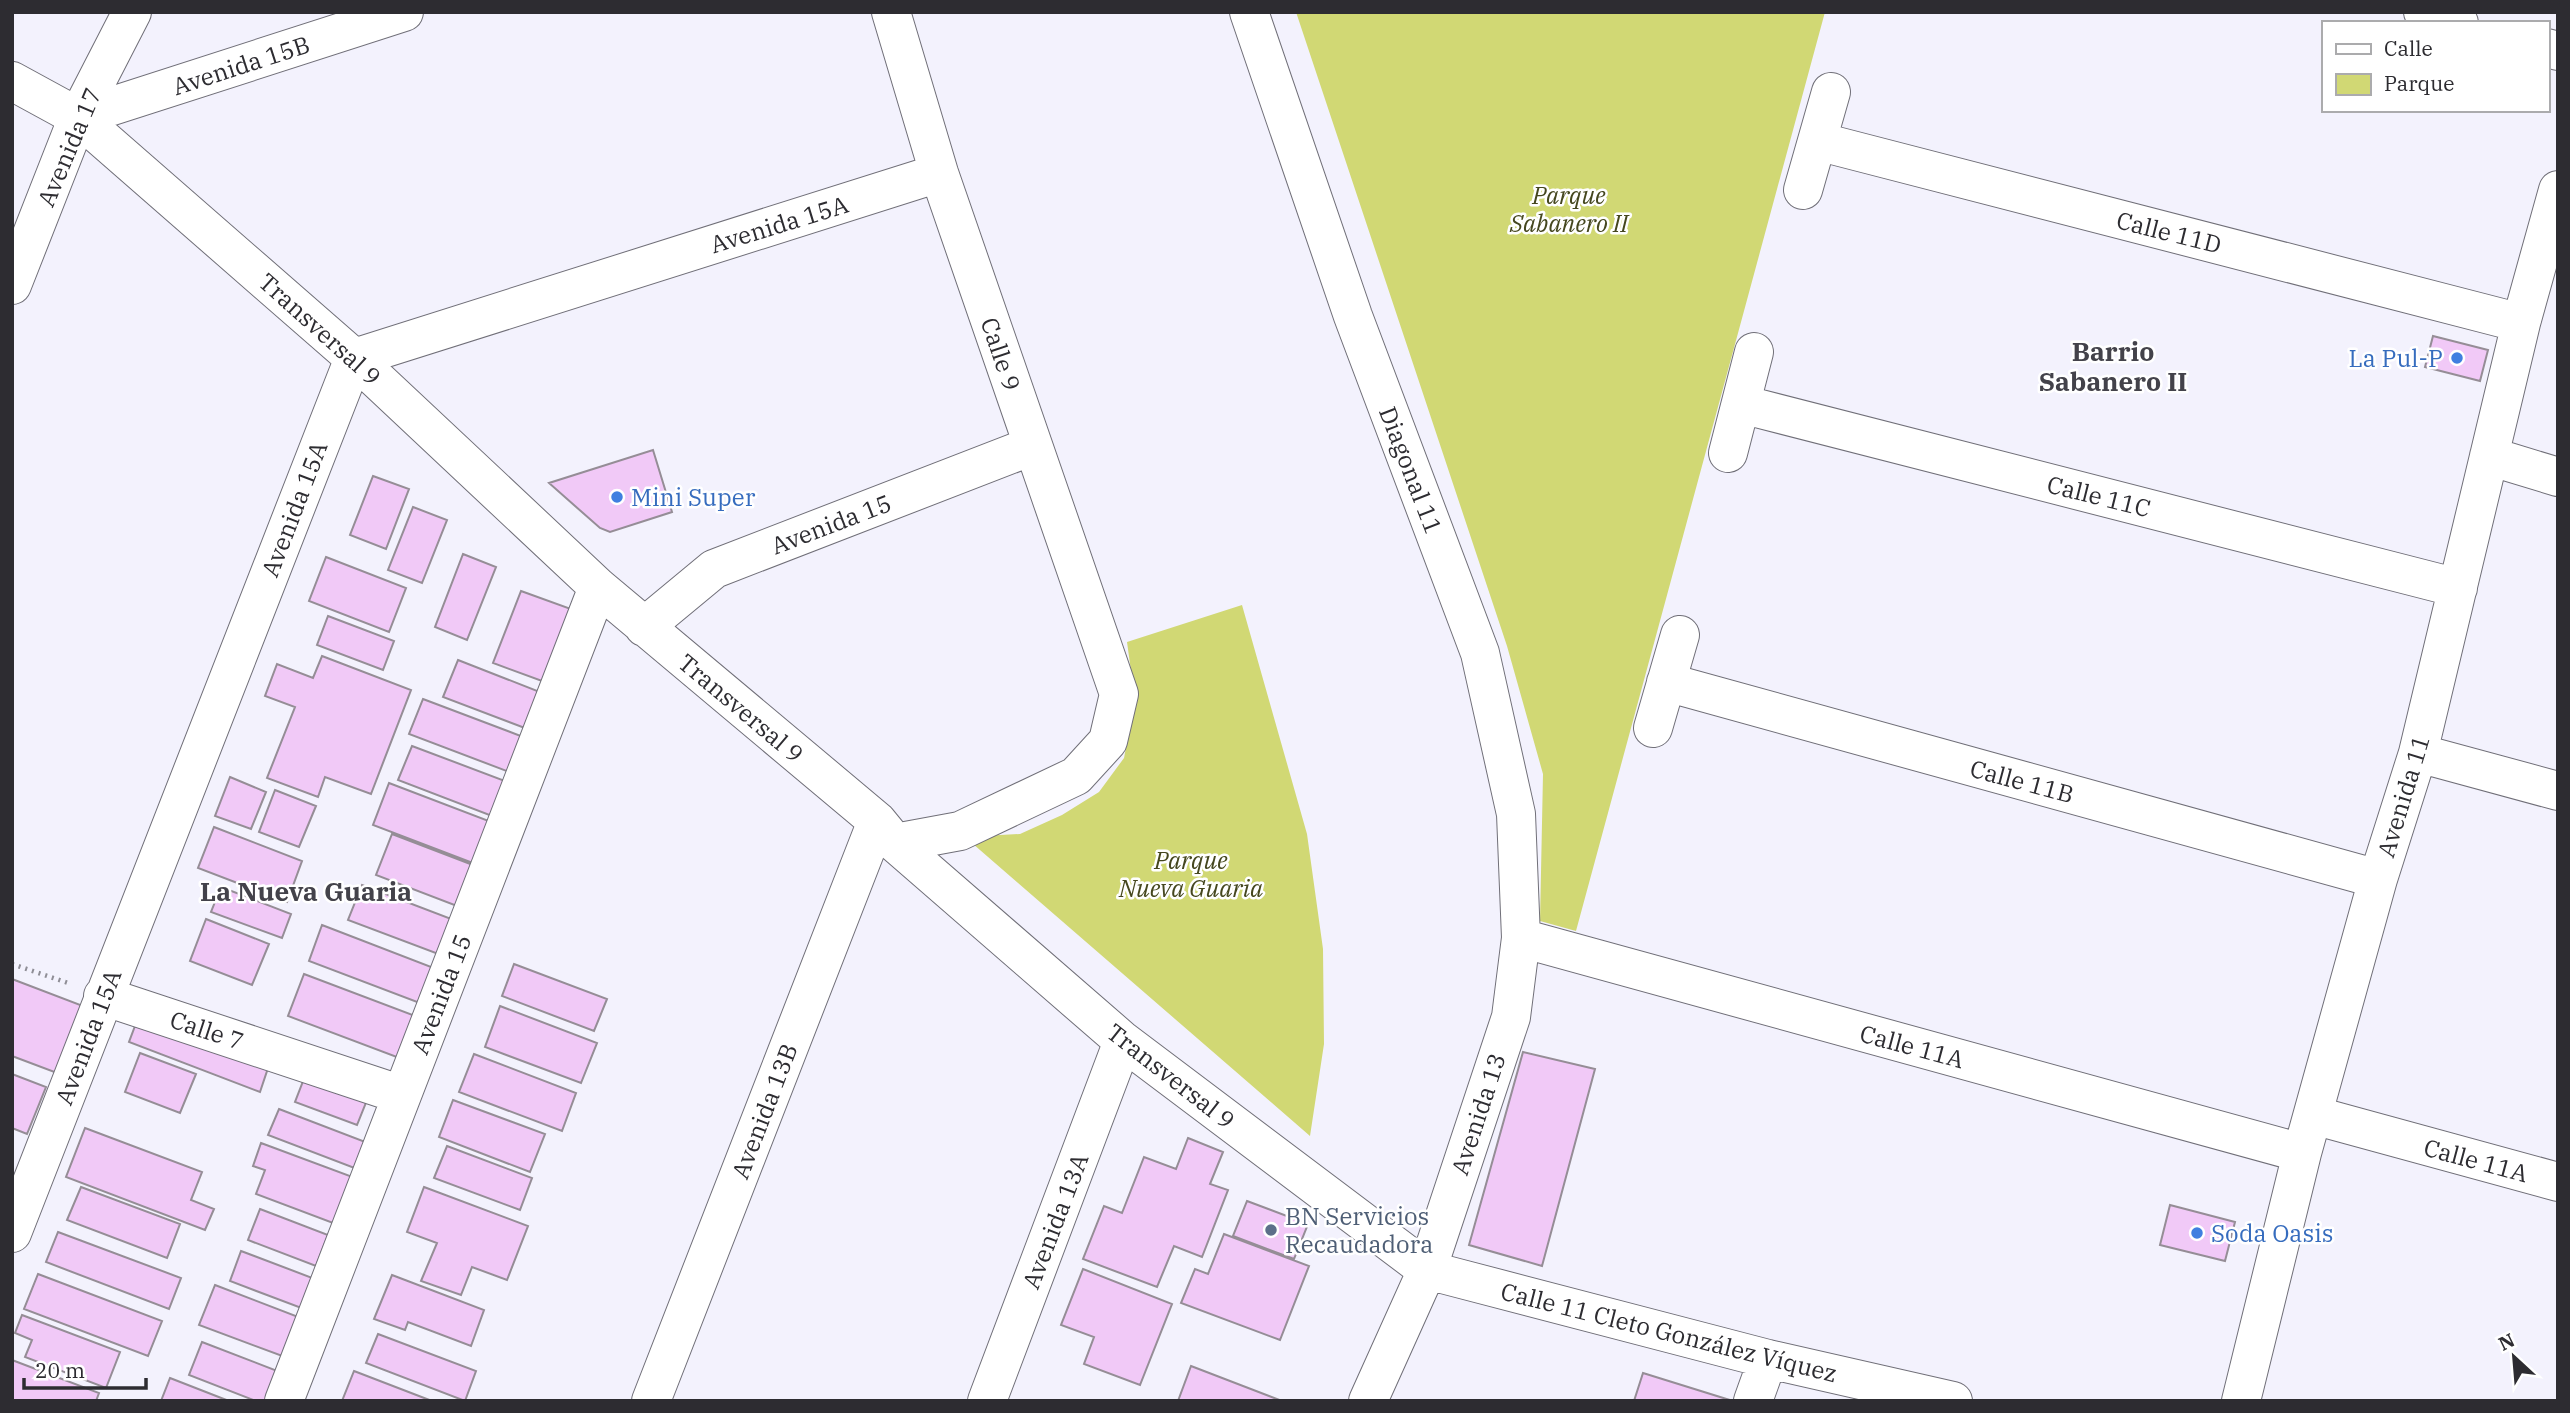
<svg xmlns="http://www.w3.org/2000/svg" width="2570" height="1413" viewBox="0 0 2570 1413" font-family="'IBM Plex Serif',serif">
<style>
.green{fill:#d1d874}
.building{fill:#f1c9f7;stroke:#958d96;stroke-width:2}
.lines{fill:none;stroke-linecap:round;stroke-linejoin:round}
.minor-casing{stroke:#706f78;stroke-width:40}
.path{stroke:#8f8e96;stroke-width:4.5;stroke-dasharray:2 5;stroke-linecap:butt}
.minor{stroke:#fff;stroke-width:38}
.shop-dot{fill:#3f7fe0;stroke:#fff;stroke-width:2.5}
.service-dot{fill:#5c6f8a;stroke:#fff;stroke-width:2.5}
.labels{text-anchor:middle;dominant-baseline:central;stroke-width:5;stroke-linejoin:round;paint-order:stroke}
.street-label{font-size:24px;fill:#2d2c31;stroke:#fff}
.park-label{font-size:24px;font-style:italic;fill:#45471e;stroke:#fff}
.shop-label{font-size:24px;fill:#366cbe;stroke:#fff;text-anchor:start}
.service-label{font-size:24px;fill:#4e5e75;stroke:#fff;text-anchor:start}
.neighbourhood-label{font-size:26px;font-weight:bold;fill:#43424a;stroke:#fff}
</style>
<rect width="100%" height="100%" fill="#f3f2fd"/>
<path class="green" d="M1296,12h529l-249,919 -36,-10 3,-147 -36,-128z
M1242,605l65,229 16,115 1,95 -14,92 -345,-299 55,-3 42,-19 37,-23 25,-34 11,-58 -8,-58z"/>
<path class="building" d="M2433,336l55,14 -8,31 -55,-14z
M653,450l19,62 -62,20 -10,-4 -51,-45z
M373,476l36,13 -23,60 -36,-14z
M413,507l34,13 -25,63 -34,-13z
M463,554l33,13 -29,73 -32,-13z
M326,557l80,31 -17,44 -80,-31z
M521,591l50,18 -29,72 -49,-18z
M328,616l66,25 -11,29 -66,-25z
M322,656l89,34 -40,104 -46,-17 -7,20 -51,-19 28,-71 -30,-11 12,-32 36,14z
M458,660l87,34 -15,36 -87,-33z
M423,699l103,39 -14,35 -103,-39z
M412,746l93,35 -13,35 -94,-36z
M230,777l36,15 -15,37 -36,-13z
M389,783l105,40 -16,42 -105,-40z
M275,790l41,16 -17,41 -40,-15z
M214,827l88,34 -15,41 -89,-34z
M392,834l81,31 -16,41 -81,-31z
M362,885l92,35 -13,35 -93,-35z
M221,887l70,27 -9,24 -71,-26z
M206,919l63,25 -17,41 -62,-24z
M322,925l117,45 -14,35 -116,-44z
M514,964l93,35 -13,32 -92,-35z
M304,974l114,43 -16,42 -114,-43z
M12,979l71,27 -26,67 -45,-17z
M500,1006l97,37 -16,40 -96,-36z
M138,1018l130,50 -8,24 -131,-50z
M1523,1052l72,17 -53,197 -73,-21z
M140,1053l56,21 -16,39 -55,-21z
M474,1054l102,39 -14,38 -103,-39z
M307,1071l62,24 -12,30 -62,-23z
M12,1074l34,13 -19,47 -15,-6z
M453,1100l92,34 -15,38 -91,-35z
M279,1109l89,34 -11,26 -89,-34z
M85,1128l117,44 -11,28 23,9 -9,21 -139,-53z
M1188,1138l35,14 -13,32 18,6 -26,67 -28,-11 -17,41 -74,-28 21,-53 18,7 22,-56 32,12z
M261,1143l97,36 -17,47 -85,-32 9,-24 -12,-4z
M447,1146l85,32 -12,32 -86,-32z
M81,1187l99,37 -13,34 -100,-38z
M424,1187l104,39 -21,54 -35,-13 -11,28 -40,-14 16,-38 -30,-11z
M1247,1201l61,23 -14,35 -61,-23z
M2170,1205l65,17 -10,39 -65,-16z
M260,1209l68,26 -12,31 -68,-26z
M58,1232l123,46 -12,31 -123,-47z
M1224,1234l85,32 -29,74 -99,-37 14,-34 13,5z
M241,1251l74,28 -11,30 -74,-28z
M1083,1269l89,35 -32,81 -56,-21 10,-27 -33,-12z
M38,1274l124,47 -14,35 -124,-47z
M392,1275l92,35 -13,36 -63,-24 -3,8 -31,-11z
M215,1285l86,33 -16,39 -86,-32z
M22,1315l98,37 -14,36 -81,-31 7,-17 -17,-7z
M378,1334l98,37 -11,30 -99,-38z
M202,1342l78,30 -11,29h-13l-67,-26z
M12,1360l87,33 -3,8h-84z
M1191,1366l91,35h-104z
M354,1371l78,30h-90z
M1643,1373l90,28h-99z
M170,1378l59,23h-68z"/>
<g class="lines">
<g class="minor-casing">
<path id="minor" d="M891,12l48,161 180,521 -11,47 -32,35 -116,55 -65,12
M1249,12l104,304 127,337 36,161 5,124 -10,79 -84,253 -59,131
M2423,12l36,11
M2547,48l11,3
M12,81l66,36 276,241 244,229 279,234 18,22 228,198 304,229 341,89 185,42
M78,117l326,-105
M1817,141l704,182
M1803,190l28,-98
M12,285l66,-168 54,-105
M1741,404l717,184
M1728,453l26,-101
M2489,456l69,21
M644,627l70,-58 318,-123
M1666,682l712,197
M1653,728l27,-93
M2418,753l140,38
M1521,938l781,215
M103,996l299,99
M2313,1115l245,67
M12,1233l342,-875 585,-185
M284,1401l314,-814
M651,1401l226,-580
M987,1401l136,-360
M1753,1401l15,-42
M2241,1401l61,-248 76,-274 40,-126 103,-430 37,-133"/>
</g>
<path class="path" d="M12,964l56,19"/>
<use href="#minor" class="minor"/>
</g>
<g class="shop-dot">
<circle cx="2457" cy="358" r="7"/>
<circle cx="617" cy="497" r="7"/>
<circle cx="2197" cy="1233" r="7"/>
</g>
<circle class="service-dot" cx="1271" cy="1230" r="7"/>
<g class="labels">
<g class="street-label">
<text transform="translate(241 65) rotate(-18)">Avenida 15B</text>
<text transform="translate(69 147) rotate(-67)">Avenida 17</text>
<text transform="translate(779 224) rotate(-17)">Avenida 15A</text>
<text transform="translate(2169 232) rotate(14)">Calle 11D</text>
<text transform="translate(320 329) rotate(42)">Transversal 9</text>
<text transform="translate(1001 354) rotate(71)">Calle 9</text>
<text transform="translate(1411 470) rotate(69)">Diagonal 11</text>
<text transform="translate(2099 496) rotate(14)">Calle 11C</text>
<text transform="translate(294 509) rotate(-69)">Avenida 15A</text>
<text transform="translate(831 524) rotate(-21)">Avenida 15</text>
<text transform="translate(741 708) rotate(40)">Transversal 9</text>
<text transform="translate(2022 781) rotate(15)">Calle 11B</text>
<text transform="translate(2403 796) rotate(-73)">Avenida 11</text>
<text transform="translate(441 994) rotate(-69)">Avenida 15</text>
<text transform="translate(207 1030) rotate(18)">Calle 7</text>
<text transform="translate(88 1037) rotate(-69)">Avenida 15A</text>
<text transform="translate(1912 1046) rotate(15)">Calle 11A</text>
<text transform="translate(1171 1076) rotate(38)">Transversal 9</text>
<text transform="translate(764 1111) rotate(-69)">Avenida 13B</text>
<text transform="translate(1478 1114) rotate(-72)">Avenida 13</text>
<text transform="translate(2476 1160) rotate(15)">Calle 11A</text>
<text transform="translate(1055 1221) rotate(-69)">Avenida 13A</text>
<text transform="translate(1669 1332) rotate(14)">Calle 11 Cleto González Víquez</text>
</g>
<g class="park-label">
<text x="1569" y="195">Parque<tspan x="1569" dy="28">Sabanero II</tspan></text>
<text x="1191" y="860">Parque<tspan x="1191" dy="28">Nueva Guaria</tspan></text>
</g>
<g class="shop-label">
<text x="2443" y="358" text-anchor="end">La Pul-P</text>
<text x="631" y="497">Mini Super</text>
<text x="2211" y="1233">Soda Oasis</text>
</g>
<g class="service-label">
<text x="1285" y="1216">BN Servicios<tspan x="1285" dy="28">Recaudadora</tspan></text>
</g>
<g class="neighbourhood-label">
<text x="2113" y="351">Barrio<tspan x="2113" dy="30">Sabanero II</tspan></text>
<text x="306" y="891">La Nueva Guaria</text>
</g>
</g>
<rect width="2570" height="1413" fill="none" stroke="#2d2c31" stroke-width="28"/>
<rect x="2322" y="21" width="228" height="91" fill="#ffffff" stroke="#ababad" stroke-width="2"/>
<rect x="2336" y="44" width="35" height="10" fill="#ffffff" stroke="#ababad" stroke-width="2"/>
<text x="2384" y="56" font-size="21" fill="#2d2c31">Calle</text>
<rect x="2336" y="74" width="35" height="21" fill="#d1d874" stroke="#ababad" stroke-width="2"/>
<text x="2384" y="91" font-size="21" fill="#2d2c31">Parque</text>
<g transform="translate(2514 1357) rotate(334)" stroke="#ffffff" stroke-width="5" paint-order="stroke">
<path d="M0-5L12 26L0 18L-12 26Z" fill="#2d2c31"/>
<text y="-10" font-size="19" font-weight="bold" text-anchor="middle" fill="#2d2c31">N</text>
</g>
<path d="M24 1378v10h122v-10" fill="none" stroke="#2d2c31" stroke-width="3.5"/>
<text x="35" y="1378" font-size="21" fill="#2d2c31" stroke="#ffffff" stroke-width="5" paint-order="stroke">20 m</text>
</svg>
